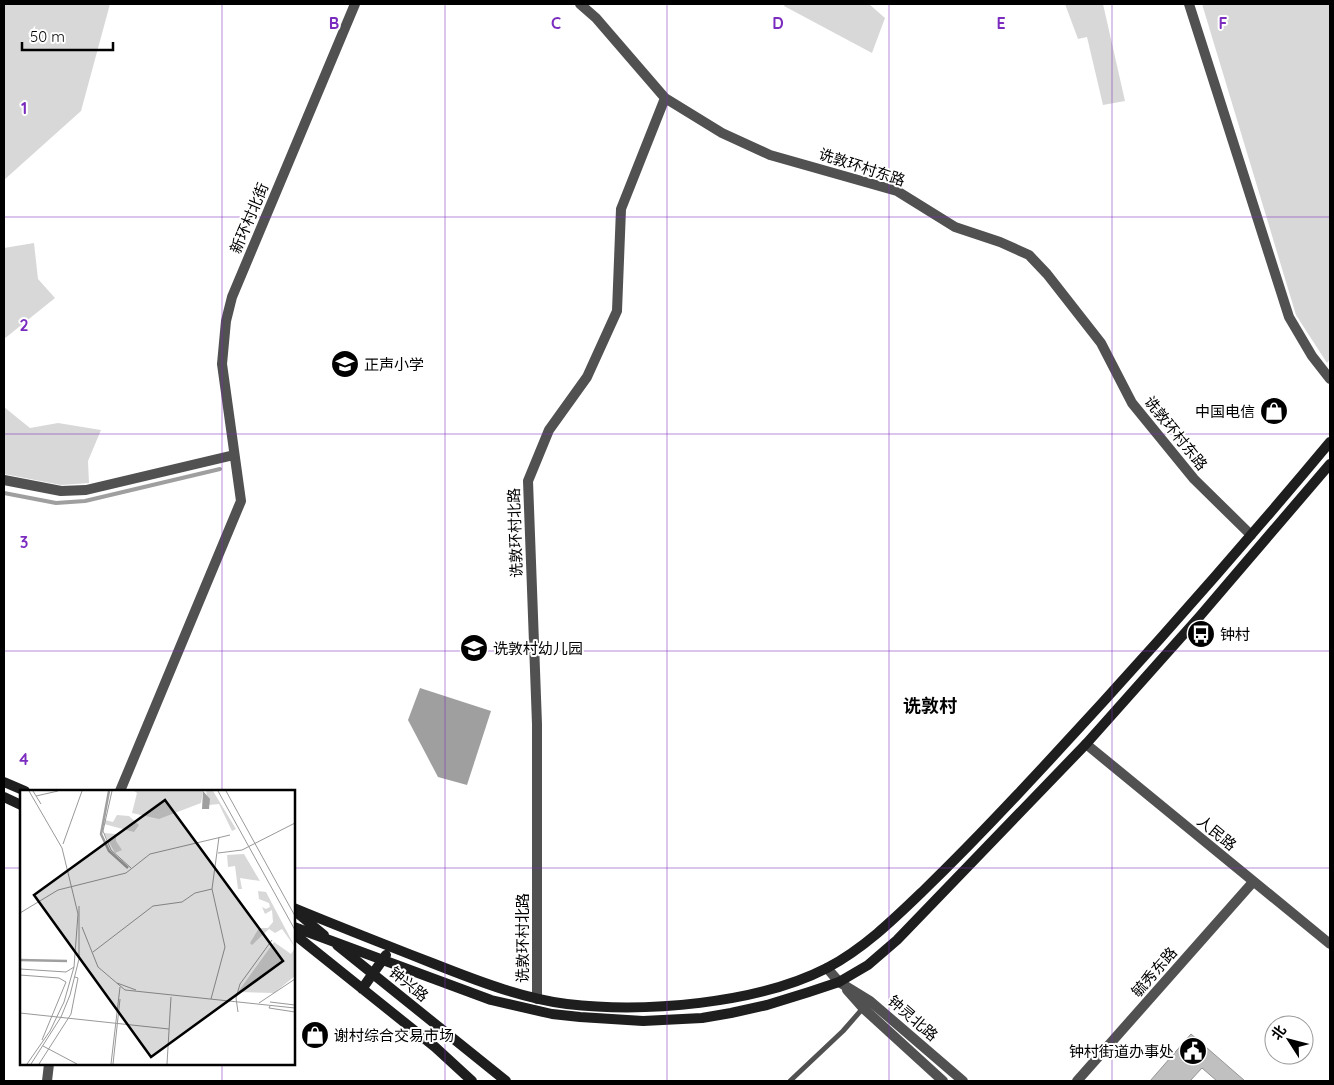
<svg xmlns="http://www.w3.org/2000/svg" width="1334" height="1085" viewBox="0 0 1334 1085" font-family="Quicksand,'Noto Sans SC',sans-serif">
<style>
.green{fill:#d8d8d8}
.water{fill:#9f9f9f}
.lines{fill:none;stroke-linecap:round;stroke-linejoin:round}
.stream{stroke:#9f9f9f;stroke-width:4}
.building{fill:#c0c0c0;stroke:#959595}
.service{stroke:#515151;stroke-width:5}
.minor{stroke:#515151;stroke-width:10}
.tertiary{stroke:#515151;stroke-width:10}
.secondary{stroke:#1e1e1e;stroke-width:10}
.grid{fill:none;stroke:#7b2cbf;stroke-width:1;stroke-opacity:0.55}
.labels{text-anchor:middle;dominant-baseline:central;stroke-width:4;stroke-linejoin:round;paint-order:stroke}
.street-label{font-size:15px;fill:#000;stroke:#fff}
.poi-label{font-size:15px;fill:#000;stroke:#fff;text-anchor:start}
.quarter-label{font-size:18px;font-weight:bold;fill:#000;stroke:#fff}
.inset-river{fill:none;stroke:#9f9f9f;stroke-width:2.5}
.inset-road{fill:none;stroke:#999;stroke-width:1}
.view{fill:#000;fill-opacity:0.15;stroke:#000;stroke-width:2.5}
.inset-edge{fill:none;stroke:#000;stroke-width:2.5}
.grid-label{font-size:16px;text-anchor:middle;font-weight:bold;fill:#7b2cbf;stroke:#fff;stroke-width:4;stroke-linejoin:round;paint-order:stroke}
</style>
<rect width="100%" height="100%" fill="#fff"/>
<path class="green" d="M4,4h106l-29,107 -77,69z
M785,4h84l16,14 -13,35 -88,-47z
M1065,4h38l22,97 -22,4 -16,-68 -9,2z
M1202,4h128v355l-3,4 -31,-48z
M34,243l4,36 17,19 -51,41v-91z
M4,407l26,21 28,-5 43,7 -13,31 1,22 -28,2 -57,-11z"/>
<path class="water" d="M420,688l71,23 -24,74 -29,-8 -30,-57z"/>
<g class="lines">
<path class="stream" d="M4,493l52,10 29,-2 135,-32"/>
</g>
<path class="building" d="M1191,1034l54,47h-28l-15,-13 -12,13h-40z"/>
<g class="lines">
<path class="service" d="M790,1081l53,-50 21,-24"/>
<path class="minor" d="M580,4l16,14 69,80 57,35 48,22 127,36 58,36 45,15 29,13 18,19 54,69 31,60 62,76 57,56
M1189,4l100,313 23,39 18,23
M4,480l57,11 25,-1 148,-35
M120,791l121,-290 -19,-137 4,-43 6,-24 123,-293
M827,968l12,14
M537,999v-275l-9,-243 21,-51 38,-53 30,-66 4,-102 44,-111
M47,1081l2,-17
M1077,1081l176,-199"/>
<path class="tertiary" d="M1086,744l244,200
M839,982l31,19 93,80
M847,990l16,18 80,73"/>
<path class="secondary" d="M4,782l21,9
M4,797l17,8
M294,908c46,19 92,37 138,55 43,17 89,35 135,41 78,9 190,0 260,-36 36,-19 66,-48 95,-76 33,-32 64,-64 95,-97 108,-115 212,-232 313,-353
M296,912l28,23
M294,927l197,73 61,14 28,3 63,4 59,-3 29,-5 36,-8 42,-13 30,-10 29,-17 29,-25 189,-196 114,-128 130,-152
M294,934l141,113 37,34
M337,945l169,136
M362,989l24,-34"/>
</g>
<path class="grid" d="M222,4v787M445,4v1077M667,4v1077M889,4v1077M1112,4v1077M4,217h1326M4,434h1326M4,651h1326M4,868h17M294,868h1036M222,1064v17"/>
<defs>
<g id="school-disc" transform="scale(1.4375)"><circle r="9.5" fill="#000" stroke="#fff"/><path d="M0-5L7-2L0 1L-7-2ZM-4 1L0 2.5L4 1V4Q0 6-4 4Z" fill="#fff"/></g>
<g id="shop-disc" transform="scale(1.4375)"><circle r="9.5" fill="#000" stroke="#fff"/><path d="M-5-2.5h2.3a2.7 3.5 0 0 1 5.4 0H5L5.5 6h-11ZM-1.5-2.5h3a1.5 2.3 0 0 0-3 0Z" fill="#fff"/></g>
<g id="bus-disc" transform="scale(1.4375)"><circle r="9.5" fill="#000" stroke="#fff"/><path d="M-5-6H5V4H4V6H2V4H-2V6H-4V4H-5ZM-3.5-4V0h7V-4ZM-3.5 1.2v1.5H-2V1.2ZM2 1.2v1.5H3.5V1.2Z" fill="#fff"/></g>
<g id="civic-disc" transform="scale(1.4375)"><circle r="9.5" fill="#000" stroke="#fff"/><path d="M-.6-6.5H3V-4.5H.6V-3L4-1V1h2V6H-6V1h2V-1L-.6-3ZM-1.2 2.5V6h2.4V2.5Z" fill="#fff"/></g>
</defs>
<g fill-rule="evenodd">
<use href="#school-disc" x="345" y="364"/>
<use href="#shop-disc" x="1274" y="411"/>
<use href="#bus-disc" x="1201" y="634"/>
<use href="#school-disc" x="474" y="648"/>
<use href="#shop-disc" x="315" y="1035"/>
<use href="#civic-disc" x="1193" y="1051"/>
</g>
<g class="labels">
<g class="street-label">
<text transform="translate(862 167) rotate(18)">诜敦环村东路</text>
<text transform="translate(249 218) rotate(-67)">新环村北街</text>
<text transform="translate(1176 433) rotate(51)">诜敦环村东路</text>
<text transform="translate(515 533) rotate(-92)">诜敦环村北路</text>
<text transform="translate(1217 833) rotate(39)">人民路</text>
<text transform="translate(522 938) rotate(-90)">诜敦环村北路</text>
<text transform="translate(1154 972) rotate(-49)">毓秀东路</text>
<text transform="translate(409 984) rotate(39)">钟兴路</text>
<text transform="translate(913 1018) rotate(41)">钟灵北路</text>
</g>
<g class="poi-label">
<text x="364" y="364">正声小学</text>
<text x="1255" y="411" text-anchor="end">中国电信</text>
<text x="1220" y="634">钟村</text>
<text x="493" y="648">诜敦村幼儿园</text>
<text x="334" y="1035">谢村综合交易市场</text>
<text x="1174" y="1051" text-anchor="end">钟村街道办事处</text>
</g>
<g class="quarter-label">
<text x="930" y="705">诜敦村</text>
</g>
</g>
<g transform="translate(20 790)">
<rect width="275" height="275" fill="#fff"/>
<path d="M114,1h69l-2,12 -42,16 -27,-6 5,-20zM186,1h7l23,38 -4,2 -13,-27 -10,1zM97,25l12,1 10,9 -5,7 -30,-8 1,-4 8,2zM84,43l12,1v7l6,9 -7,3zM224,64l16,27 -20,-3 2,11h-4l-3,-23 -7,1 -1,-12zM238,101l8,1 29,55 -13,-18 -7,4 -6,-4 -17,16 -2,-2 9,-15h9l5,-6 -1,-12 -7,4 -3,-7 4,2 4,-2 -1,-4 -10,-4zM254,152l17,12 4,-6v28l-21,17 -36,-1z" fill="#d8d8d8"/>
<path d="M183,1l7,8 -1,10h-7z" fill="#9f9f9f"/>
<path class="inset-river" d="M89,1l-8,43 8,17 19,17M0,170l47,1"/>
<path class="inset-road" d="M13,1l8,13M92,1l-9,40 8,19 20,18M198,1l77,139M206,1l69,125M16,6l22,-5M43,54l19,-53M198,63l24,-3 53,-27M0,123l38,-23 68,-17 24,-19 80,-19M62,137l16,40 27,23 170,18M73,162l60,-46 29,-4 13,-9 17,-4M0,179l46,3 8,-5M0,185l39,3 7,4M97,193l19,7M191,209l14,-52 -13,-58 7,-52M250,212l25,3M239,213l36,-24M250,216l-1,2 26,4M218,222l-2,-14 4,-14 32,-44M0,223l149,16M22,250l24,-58M23,256l34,18M7,274l23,-33 14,-29 10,-35 4,-53 -16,-66 -33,-57M11,274l30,-47 9,-22 9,-36v-53M19,274l32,-50 7,-36 -3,-1M91,274l9,-77M93,274l7,-65M147,274l4,-67"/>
<path class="view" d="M145,10l118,161 -132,96 -117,-162z"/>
<rect width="275" height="275" class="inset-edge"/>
</g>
<g class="grid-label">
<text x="334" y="29">B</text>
<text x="556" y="29">C</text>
<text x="778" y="29">D</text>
<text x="1001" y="29">E</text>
<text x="1223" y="29">F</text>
<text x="24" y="114">1</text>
<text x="24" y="331">2</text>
<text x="24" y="548">3</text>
<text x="24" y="765">4</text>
</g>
<rect width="1334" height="1085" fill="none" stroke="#000000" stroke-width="10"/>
<g transform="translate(1289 1040) rotate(306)"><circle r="24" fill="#ffffff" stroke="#999999"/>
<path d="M0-4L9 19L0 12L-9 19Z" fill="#000000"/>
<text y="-8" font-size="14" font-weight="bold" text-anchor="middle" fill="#000000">北</text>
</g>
<path d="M22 42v8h91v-8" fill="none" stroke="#000000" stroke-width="2.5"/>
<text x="30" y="42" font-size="15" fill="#000000" stroke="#ffffff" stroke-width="4" paint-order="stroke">50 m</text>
</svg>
